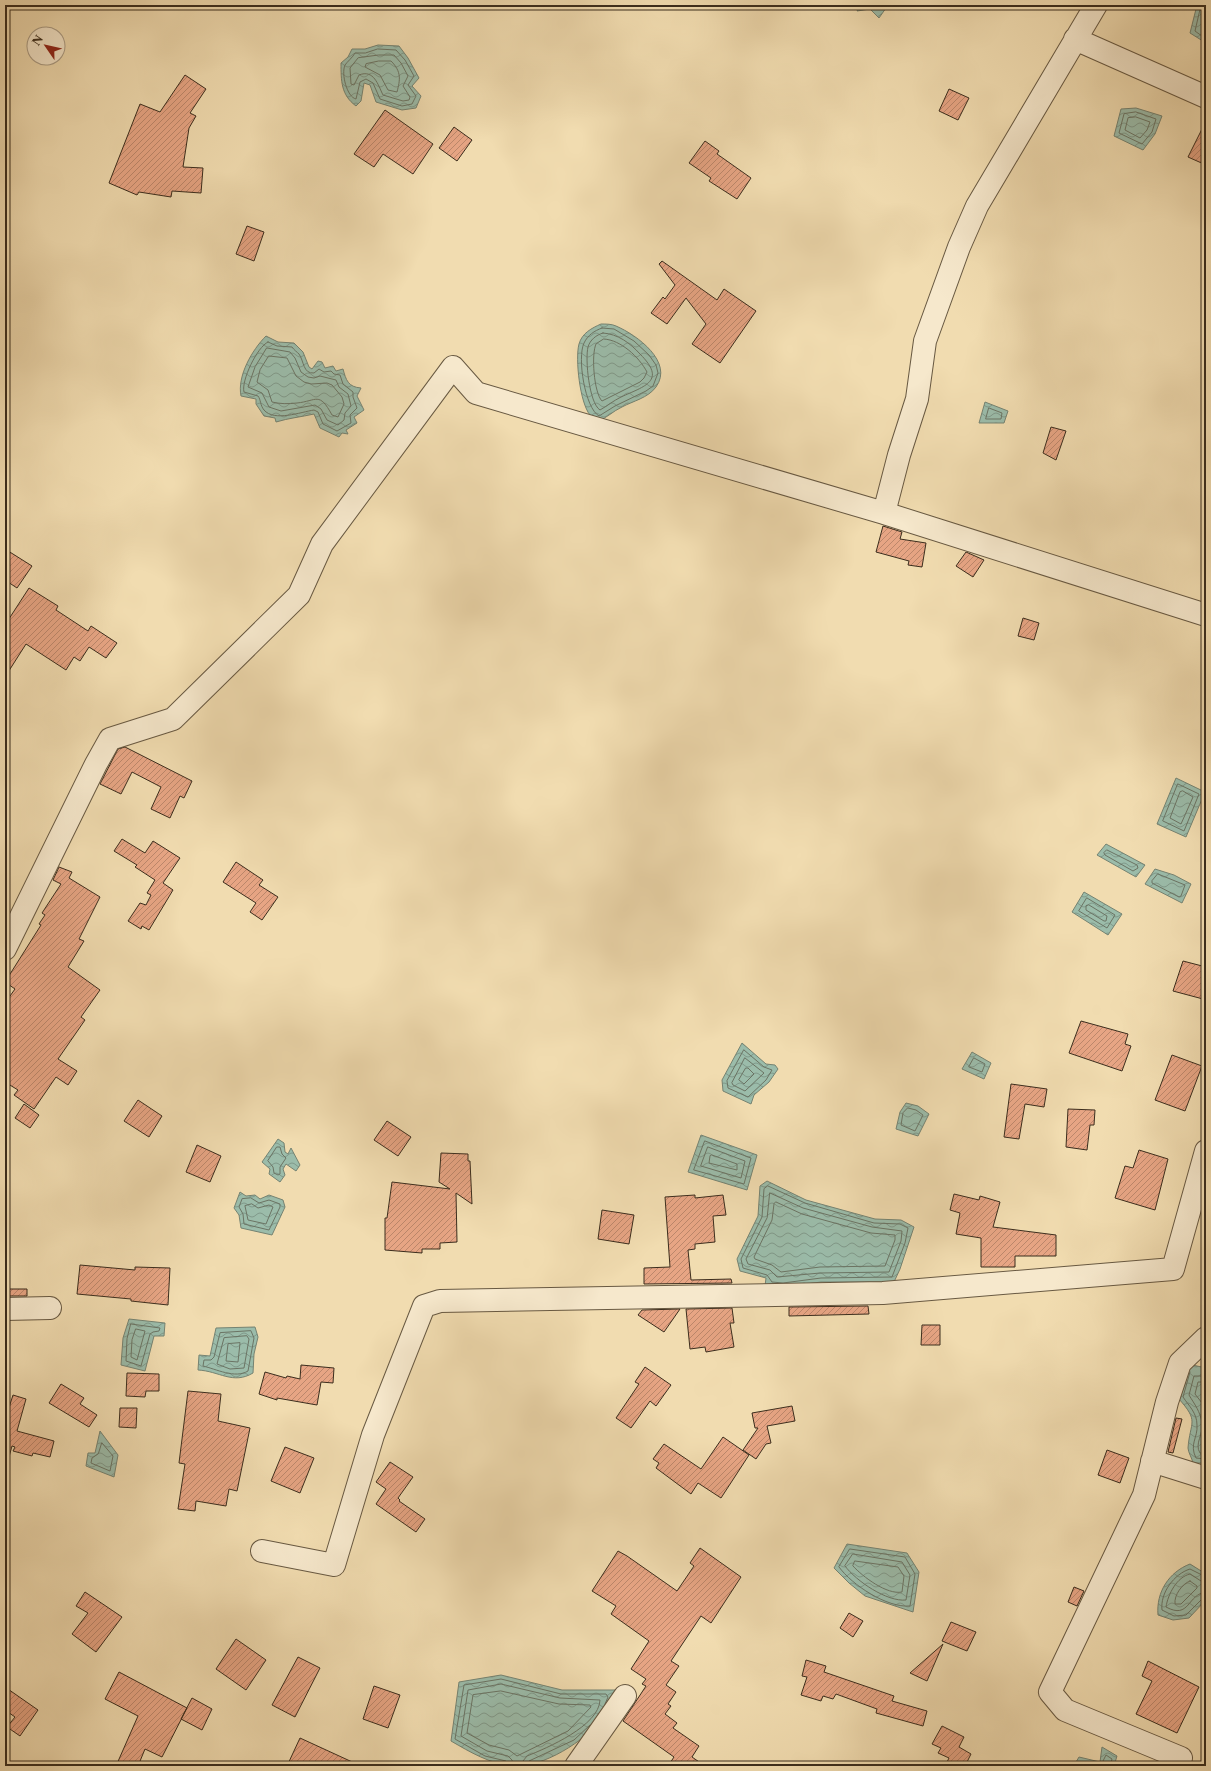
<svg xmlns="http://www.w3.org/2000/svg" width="1211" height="1771" viewBox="0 0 1211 1771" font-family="'Libre Caslon Text',serif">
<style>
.water{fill:url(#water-waves);stroke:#758372}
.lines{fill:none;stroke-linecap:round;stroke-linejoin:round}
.shore{stroke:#6b7464;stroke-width:1}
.building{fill:url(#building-hatch);stroke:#3b2d1d}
.minor-casing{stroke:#685942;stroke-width:24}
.minor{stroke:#f6e8cc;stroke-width:22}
</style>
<defs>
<pattern id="water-waves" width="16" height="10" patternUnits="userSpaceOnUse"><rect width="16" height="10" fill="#9bbcaa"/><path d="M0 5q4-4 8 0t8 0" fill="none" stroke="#80998a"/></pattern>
<pattern id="building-hatch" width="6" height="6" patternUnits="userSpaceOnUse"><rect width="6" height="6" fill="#e7a584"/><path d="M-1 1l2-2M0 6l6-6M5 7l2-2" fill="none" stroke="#bc876b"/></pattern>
</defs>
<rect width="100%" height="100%" fill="#f1dcb0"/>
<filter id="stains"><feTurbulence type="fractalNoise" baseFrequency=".005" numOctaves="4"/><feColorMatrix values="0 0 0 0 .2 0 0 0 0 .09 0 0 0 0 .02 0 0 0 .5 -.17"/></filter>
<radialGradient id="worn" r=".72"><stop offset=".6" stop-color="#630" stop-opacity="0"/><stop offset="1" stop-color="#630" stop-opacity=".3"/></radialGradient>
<path class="water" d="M860,5h46l-4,4 -16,-1 -7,10 -9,-9 -13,2z
M1197,5h9v38l-16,-10z
M378,45l21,1 9,12 11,20 -7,8 9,10 -5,12 -14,2 -26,-8 -6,-17 -6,-2 -3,18 -5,5c-15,-11 -15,-25 -15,-43l7,-6 4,-8h13z
M1136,108l26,8 -7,18 -12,16 -29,-14 7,-27z
M601,324c5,0 11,0 15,2 21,9 58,36 40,61 -8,11 -23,14 -34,20 -9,4 -15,11 -24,14 -3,-2 -6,-4 -8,-6 -10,-12 -15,-56 -11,-71 3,-11 13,-16 22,-20z
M266,336l12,6 16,1 9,9 6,15 3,2 6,-8 4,1 3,6 8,-2 3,5 7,-2c3,11 5,18 18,19l-4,8 7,14 -10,7 3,6 -11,7 2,4 -6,-1 -3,4 -19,-9 -6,-14c-13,3 -25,4 -38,8l-1,-4 -11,-2 -8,-12v-5l-15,-3c-4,-20 11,-46 25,-60z
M985,402l23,9 -4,12h-25z
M1176,778l29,14 -19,45 -29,-13z
M1106,844l39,21 -9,12 -39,-22z
M1155,869l19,6 17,9 -9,19 -37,-19z
M1084,892l38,22 -14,21 -36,-23z
M742,1043l24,21 9,1 3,4 -9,13 -15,13 -3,9 -28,-13 -1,-11z
M972,1052l19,11 -7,16 -22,-10z
M906,1103l12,3 11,8 -11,22 -22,-7 4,-17z
M701,1135l56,20 -10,35 -59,-18z
M278,1139l6,4 1,9 3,2 3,-6 9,17 -4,6 -10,-7 -3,5 2,6 -5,7 -11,-8 1,-5 -8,-7z
M767,1181l39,19 69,19 26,1 13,7 -14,42 -6,13h-73l-37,5 -19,-1 1,-8 -26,-7 -3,-12 21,-43 2,-30z
M240,1192l6,4 9,-1 5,4 9,-4 14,5 2,7 -13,28 -31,-7 -2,-13 -5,-7z
M129,1319l36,4 -1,13h-10l-9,35 -24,-6 2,-27z
M255,1327l3,10 -4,17 -1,19c-20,12 -34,-2 -55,-3l1,-15 11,1 6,-28z
M1188,1364l18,4v95h-13c-1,-5 -5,-11 -5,-15 2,-27 12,-26 -10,-50z
M100,1431l18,24 -4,22 -28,-11 2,-13h7z
M847,1544l60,9 12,19 -6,40 -48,-16 -16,-13 -15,-15z
M1190,1564l16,10 -2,28 -15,16 -16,2 -15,-5c-2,-23 11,-43 32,-51z
M501,1675l61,15h53c-4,9 -7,21 -12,28 -18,23 -60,50 -90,48 -23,-2 -43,-14 -62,-25l8,-59z
M1102,1747l15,9 -3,10h-36l-2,-4 3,-5 21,5z"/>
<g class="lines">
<path class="shore" d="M1201,5l-6,26 11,8
M378,49l18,1 9,10 9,16 -6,9 8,11 -4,8 -10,2 -22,-7 -7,-16 -7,-4 -6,3 -4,17c-9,-2 -15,-25 -11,-34 2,-3 8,-8 10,-12h10z
M379,55h15l7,8 7,13 -5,10 7,11 -1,3 -6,1 -20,-6c-5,-10 -9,-26 -24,-20l-5,10 -3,-1 -1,-16 8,-10z
M379,61h12c11,11 9,19 6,31l-9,-2 -8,-15 -15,-8 1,-3z
M1136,112l20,7 -4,13 -10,12 -23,-11 5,-19z
M1136,117l14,5 -3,8 -7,8 -15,-8 3,-12z
M602,328l12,1 20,12 15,14 7,10 2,8 -5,13 -7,5 -31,15 -16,10c-14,-8 -22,-58 -15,-73 4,-8 10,-12 18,-15z
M603,333c15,1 27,10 37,21 27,27 5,32 -19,43 -8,4 -14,9 -21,13 -11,-7 -15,-51 -12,-63 2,-7 8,-12 15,-14z
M604,339c17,1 35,18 43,33l-3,6 -4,4 -38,19c-8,-8 -11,-47 -6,-57z
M268,342l9,4 15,1c2,3 5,5 7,7 5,7 4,20 15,19l5,-4 5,3 7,-1 3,3 6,1 3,9 10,8v5l4,11 -7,7 1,8 -14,8 -14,-7 -5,-12 -4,-2c-13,2 -40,12 -50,0 -4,-5 -3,-10 -6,-14l-14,-4c-3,-11 13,-45 24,-50z
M267,348l23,4 5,6 6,14 7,5 6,1 6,-2 16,4 3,7 9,7 3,12 -6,7 -1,7 -6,5 -11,-5 -6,-11 -6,-4 -34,6 -12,-4 -7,-14 -14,-6 7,-20z
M269,356l18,2 9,18 8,6 7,2 16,-1 5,2 10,12 2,7 -6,13 -6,-2c-13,-24 -15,-14 -35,-12 -9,1 -17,1 -25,-1l-4,-12 -11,-8 3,-12z
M989,408l13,5 -1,6h-15z
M1178,784l21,10 -15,37 -21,-10z
M1183,791l10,6 -12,27 -11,-6 10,-26z
M1107,850l30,15 1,3 -5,3 -28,-16 -1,-2z
M1158,874l27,11 -4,11 -2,1 -27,-14v-2z
M1087,898l28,17 -8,13 -28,-17z
M1089,905l18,11 -1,5h-2l-18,-11v-4z
M744,1050l20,17 8,3 -6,10 -18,17 -20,-9 -1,-7z
M745,1058l19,15 -19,18 -12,-6 -1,-2z
M974,1058l11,6 -3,8 -13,-5z
M746,1068h2l6,6 -10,10 -5,-4z
M908,1108l8,2 7,5 -8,16 -14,-6 2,-12z
M705,1141l46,17 -7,26 -50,-14z
M277,1147h3l2,7 4,4 -6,9v7l-2,1 -4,-2 -1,-6 -5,-6z
M708,1147l37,14 -4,17 -40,-12z
M712,1155l25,9v6l-28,-7 1,-7z
M768,1186l37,17 69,20 26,1 8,4 -3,15 -13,34 -71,1 -38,5 -11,-1 -5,-7 -24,-7 -2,-9 21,-42 2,-28z
M770,1193l33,15 69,19 30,4 -1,10 -12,31 -69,1 -43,4 -7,-7 -22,-6 -2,-5 21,-41z
M251,1198l8,5 10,-3 11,4v3l-11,23 -25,-6 -1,-10 -4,-7 3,-8z
M776,1202l26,12 69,19 24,2v5l-10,26 -65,1 -39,5 -9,-7 -17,-6 -1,-2 18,-37 2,-16z
M252,1204l6,4 11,-3 4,2 -7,17 -18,-4 -3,-14z
M131,1324l29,4 -1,3 -6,1 -3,2 -9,32 -15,-5 1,-22z
M136,1329l9,2 -8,29 -6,-3 1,-17z
M251,1331l3,7 -6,33c-13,8 -32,-2 -45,-5l1,-6h7l3,-3 6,-24z
M247,1336l2,3 -5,29 -14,1 -13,-5 7,-26z
M240,1343l-2,19 -12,-1 2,-17z
M1190,1372l-7,25c6,9 14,16 14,28 1,13 -8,19 -1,33l10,1
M1206,1376h-12l-5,19c6,10 11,16 13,28 2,10 -8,21 -2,30l6,1
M1206,1382h-8l-3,12 7,9 4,11
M102,1443l11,13 -3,15 -19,-8 1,-5 6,-4z
M850,1549l55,8 10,17 -5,32c-23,2 -58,-21 -71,-39z
M853,1554l49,8 8,13 -4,25c-19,2 -50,-19 -61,-34z
M855,1561l43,6 6,9 -2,16c-15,3 -39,-15 -49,-26z
M1206,1577l-16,-8c-16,5 -30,24 -28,41l12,6 12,-1 16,-16 4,-2
M1190,1581l7,5v2l-16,16h-6c-1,-9 7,-20 15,-23z
M1206,1582l-5,-1 -11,-7c-13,3 -22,20 -24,33 24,13 21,-13 40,-15
M501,1691l58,13 31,1 1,2 -23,24 -51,25 -8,-6 -20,-5 -22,-12 6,-38z
M508,1766l-2,-5 -21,-5 -30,-17 9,-54 37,-6 60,15h45l2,3 -3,7
M513,1766l-1,-6 -4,-4 -21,-5 -26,-15 7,-46 33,-6 59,14 40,2c-1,26 -53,48 -73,56l-4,5 -1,5
M527,1766l2,-5 45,-21 16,-15
M1082,1766l2,-4 17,3 5,-10 6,4 -2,7"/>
</g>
<path class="building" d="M185,75l21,14 -16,24 6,3 -7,12 -6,39 20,1 -2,25 -29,-2 -1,6 -32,-5 -2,3 -28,-12 31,-79 20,8z
M949,89l20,9 -11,22 -19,-9z
M385,110l48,34 -20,30 -30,-20 -9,13 -20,-13z
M1206,121v44l-18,-8z
M454,127l18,13 -15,21 -18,-13z
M705,141l14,10 -2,3 34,24 -14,21 -28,-18 2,-3 -22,-15z
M247,226l17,6 -10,29 -18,-7z
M662,261l55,39 7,-11 32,22 -36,52 -28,-19 14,-20 -20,-26 -19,26 -16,-11 12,-16 2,2 10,-14 -16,-21z
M1051,427l15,4 -10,29 -13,-7z
M883,526l19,6 -2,7 26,4 -4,24 -14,-2 1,-4 -33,-9z
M5,549l27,17 -15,22 -12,-8z
M966,552l18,8 -11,17 -17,-11z
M29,588l29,18 -2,4 32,21 3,-5 26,17 -11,15 -17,-11 -9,14 -6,-4 -8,13 -40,-26 -21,33v-52z
M1023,618l16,5 -5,17 -16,-4z
M125,747l67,34 -8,17 -4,-2 -10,22 -19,-9 10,-22 -29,-15 -11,22 -21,-10 18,-35z
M122,839l23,14 8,-12 27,17 -17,25 10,7 -24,40 -7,-4 -1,3 -13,-8 12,-18 6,2 5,-10 -4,-2 8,-13 -20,-13 2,-2 -23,-14z
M236,862l27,18 -4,5 19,12 -16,23 -12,-8 6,-9 -33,-21z
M59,867l13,5 -3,6 31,19 -21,42 5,2 -16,26 32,23 -19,27 4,3 -27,39 19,12 -9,14 -12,-8 -22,32 -20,-14 4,-5 -13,-8v-79l10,-14 -10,-7 36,-57 -2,-1 6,-9 -3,-2 19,-29 -8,-4z
M1183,961l23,6v27h-2l-1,5 -30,-8z
M1081,1021l47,13 -3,10 6,2 -9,25 -53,-18z
M1172,1055l30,11 -17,45 -30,-11z
M1011,1084l36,5 -3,18 -19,-3 -6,35 -15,-2z
M138,1100l24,16 -13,21 -25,-16z
M24,1104l15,11 -9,13 -15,-10z
M1068,1109l27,1 -1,15h-4l-3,25 -21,-3z
M387,1121l24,16 -13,19 -24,-16z
M197,1145l24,11 -11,26 -24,-10z
M1139,1150l29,9 -13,51 -40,-12 10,-32 8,2z
M441,1153l27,1v7h2l2,43 -16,-11 1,49 -17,1v6h-18v4l-37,-3v-32h2l5,-36 58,7 -11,-7z
M954,1194l25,6 1,-4 20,6 -7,25 63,8v21h-41v11h-34v-29l-25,-4 4,-21 -10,-3z
M695,1195v3l28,-3 3,20 -13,1 2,26 -20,2v5l-7,1 3,30 40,-1 1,4 -88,1v-16l26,-1 -5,-70z
M602,1210l32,5 -5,29 -31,-5z
M80,1265l55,5v-3l35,1 -2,37 -37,-4v-2l-54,-5z
M5,1289h22v7h-22z
M868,1306l1,8 -80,2v-9z
M732,1308l2,15h-4l4,24 -28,5 -1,-5 -15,2 -4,-40z
M680,1309l-16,23 -26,-17 4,-5z
M922,1325h18v20h-19z
M301,1365l33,3 -1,15 -12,-1 -4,23 -40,-7v2l-18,-6 6,-22 21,6 1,-2 13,3z
M645,1367l26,18 -15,21 -6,-5 -19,27 -15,-10 23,-34 -4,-2z
M127,1373l32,1v17h-13l-1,6 -19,-1z
M61,1384l23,14 -4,6 17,11 -8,12 -40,-24z
M188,1391l33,3 -3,27 32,7 -13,63 -8,-2 -3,17 -30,-5 -1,10 -17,-2 7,-45 -6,-1z
M13,1395l13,4 -9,32 37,10 -4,16 -17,-4 -1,3 -19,-5 2,-4 -3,-1 -3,11h-4v-37z
M792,1406l3,15 -28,5 4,17 -5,1 -10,15 -13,-9 15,-22h-3l-3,-15z
M120,1408h17l-1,20 -17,-1z
M1176,1418l6,1 -9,34 -5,-1z
M723,1437l26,18 -28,43 -23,-15 -7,11 -35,-26 3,-5 -6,-4 11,-15 37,25z
M285,1447l29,11 -14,35 -29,-12z
M1107,1450l22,8 -9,25 -22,-8z
M390,1462l23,15 -15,21 2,2 -1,1 26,18 -9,13 -40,-28 10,-15 -10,-7z
M700,1548l41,29 -30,46 -10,-7 -30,45 8,5 -13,19 10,7 -8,12 3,2 -6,8 12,9 -4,5 26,18 -7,11 13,9h-37l6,-9 -51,-36 23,-35 -4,-2 4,-5 -15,-10 18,-28 -38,-27 5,-8 -24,-15 26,-40 9,5 50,35 17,-25 -4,-3z
M1074,1587l10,4 -7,15 -9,-4z
M85,1592l37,25 -26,35 -24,-18 16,-21 -12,-7z
M849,1613l14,8 -10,16 -13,-9z
M951,1622l25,10 -9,19 -25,-10z
M236,1639l30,21 -20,30 -30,-21z
M943,1644l-16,37 -17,-8z
M298,1657l22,11 -25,49 -23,-12z
M806,1660l20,6 -2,6 70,24 -2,5 35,10 -4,15 -47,-13 1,-4 -41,-15 -3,5 -10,-3 -2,5 -20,-6 6,-18 -5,-1z
M1148,1661l51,26 -22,46 -41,-19 16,-33 -10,-5z
M119,1672l68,36 -25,49 -17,-8 -7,17h-22l22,-50 -33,-17z
M374,1686l26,9 -12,33 -25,-9z
M5,1687l33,23 -18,26 -13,-9 8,-10 -10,-7z
M192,1698l20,11 -10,21 -21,-11z
M942,1726l22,11 -5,10 12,7 -6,12h-20l4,-8 -11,-5 3,-5 -9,-4z
M300,1738l61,28h-74z"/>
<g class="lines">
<g class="minor-casing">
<path id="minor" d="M1096,5l-119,201 -18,41 -34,94 -8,58 -18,56 -15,58 322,102
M1075,39l131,58
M5,949l91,-185 14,-25 63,-20 126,-124 23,-51 131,-177 23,26 408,120
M5,1309l45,-1
M1152,1461l54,17
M262,1551l72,14 39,-130 51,-129 16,-5 443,-8 290,-24 33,-118
M1181,1758l-116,-48 -15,-18 94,-197 23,-93 13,-39 26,-25
M576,1766l49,-70"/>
</g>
<use href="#minor" class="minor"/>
</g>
<rect width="1211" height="1771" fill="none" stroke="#f1dcb0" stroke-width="20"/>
<rect x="6" y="6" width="1199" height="1759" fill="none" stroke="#3b2d1d" stroke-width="2"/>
<rect x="10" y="10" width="1191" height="1751" fill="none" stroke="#3b2d1d"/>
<g transform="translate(46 46) rotate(304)"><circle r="19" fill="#f6e8cc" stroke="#ab9d86"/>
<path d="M0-3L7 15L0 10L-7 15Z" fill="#8f2418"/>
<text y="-6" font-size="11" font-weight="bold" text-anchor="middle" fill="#3b2d1d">N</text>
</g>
<rect width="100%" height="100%" filter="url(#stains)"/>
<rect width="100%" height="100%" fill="url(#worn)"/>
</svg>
